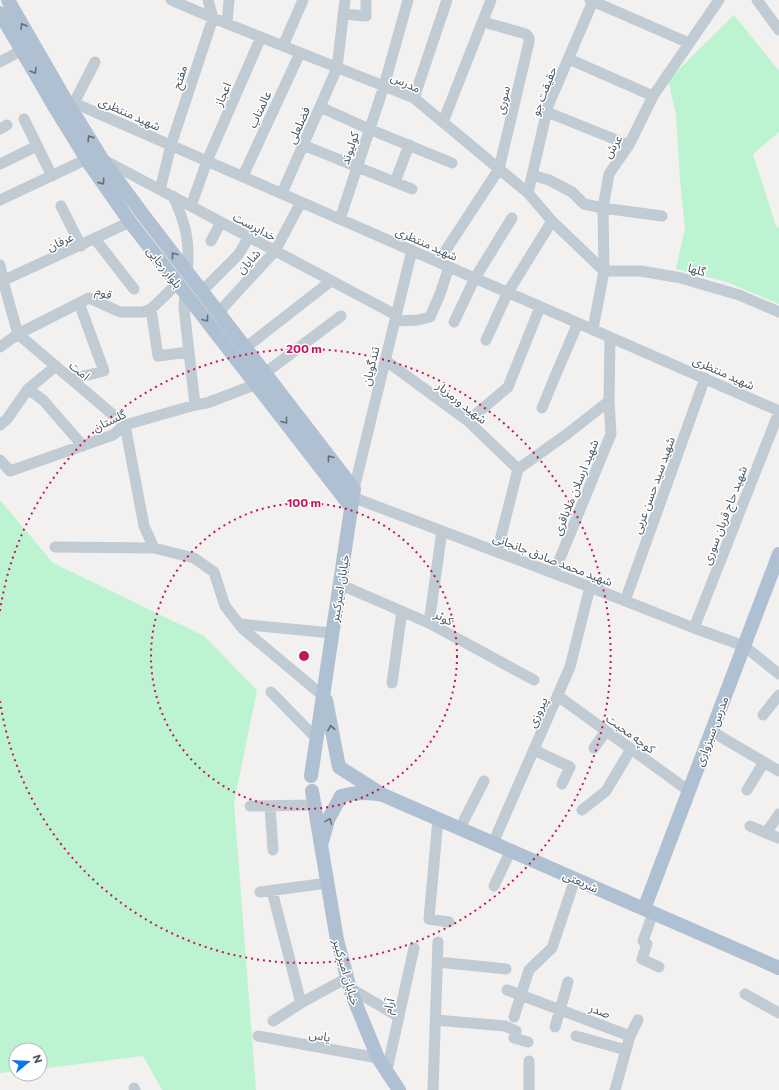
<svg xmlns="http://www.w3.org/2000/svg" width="779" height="1090" viewBox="0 0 779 1090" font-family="Commissioner,'Noto Sans Arabic',sans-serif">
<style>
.green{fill:#bcf3d0}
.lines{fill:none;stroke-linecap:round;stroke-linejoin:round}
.minor{stroke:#c0cbd3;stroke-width:11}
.major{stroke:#aec0d1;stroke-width:14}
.oneway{stroke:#616f7c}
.ring{fill:none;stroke:#c2185b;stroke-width:2;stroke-dasharray:2 4}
.labels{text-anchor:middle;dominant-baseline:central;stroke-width:3;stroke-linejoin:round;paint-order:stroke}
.street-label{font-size:12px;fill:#47545f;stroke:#fff}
.centre{fill:#c2185b;stroke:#fff;stroke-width:2}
.ring-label{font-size:12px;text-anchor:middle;font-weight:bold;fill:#c2185b;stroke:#fff;stroke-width:3;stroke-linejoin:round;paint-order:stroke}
</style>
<rect width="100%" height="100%" fill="#f3f0f0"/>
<path class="green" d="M734,15l45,56v61l-26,22 23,72 3,2v76l-52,-22 -51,-13 9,-41 -5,-47 -4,-67 -8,-34z
M0,500l53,63 151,73 53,54 -23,113 22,287h-94l-19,-34 -103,13v-19h-24v21l-16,2z"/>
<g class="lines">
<path class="minor" d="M171,0l42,18 201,80 114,95 24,28 52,50h37l40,7 58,17 40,17
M590,0l99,43
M757,0l22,30
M343,14l23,2v-16
M227,23l2,-23
M283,46l20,-46
M569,59l84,37
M0,62l22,-12
M414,98l33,-98
M65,99l714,312
M74,103l21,-41
M320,107l49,22 83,34
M547,112l82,33
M24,119l28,57
M443,122l48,-122
M0,129l7,-4
M303,145l109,44
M104,160l292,155
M0,164l37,-18
M532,175l17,5 23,12 12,12 19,4 59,8
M243,176l57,-123
M395,182l14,-37
M160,190l11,-45 42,-127 -5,-18
M282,193l55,-125 8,-68
M528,193l20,-87 45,-105
M173,196c12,26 18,47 14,76
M0,200l87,-41
M61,206l20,40
M191,206l16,-45 54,-124
M340,219l44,-133 24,-86
M95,239l39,50
M211,241l10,-19
M438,262l61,-93 30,-127v-4l-3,-4 -42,-12
M0,265l3,16 15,53 107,91 19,101 10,22 40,10 20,14 11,34 18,23 79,66
M0,282l130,-60
M185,291l-1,17 11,97
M202,291l36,-36 11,-18
M151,309l7,47 31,-4
M218,313l57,-62 26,-49
M395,321l23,-1 12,-3 10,-23 9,-27
M454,322l21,-44 37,-60
M593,329l11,-58 -1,-63 6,-34 20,-29 24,-49 66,-96
M486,340l22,-48 44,-71
M0,347l18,-13 71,-36 31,14h23l8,-3 27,-26
M245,348l86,-67
M385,360l83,61 50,48
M265,373l76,-57
M72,379l32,-8 -25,-68
M28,389l15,11 40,46
M542,408l14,-34 22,-51
M468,421l40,-34 32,-80
M0,425l7,-6 21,-30 28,-23
M0,460l10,11 103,-36 12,-10 70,-20 12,-2 50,-19
M354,489l58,-239
M352,497l238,90 104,41 50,18 35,28
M55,547l99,1
M497,552l21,-83 49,-35 42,-33
M554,573l57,-139 -2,-33 1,-64
M339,584l90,39 105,57
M625,601l80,-223
M429,623l13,-92
M239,624l93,9
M694,628l85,-216
M392,683l10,-72
M271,692l46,47
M558,696l131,95
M763,715l16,-20
M711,731l68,40
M594,748l12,-17
M534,750l36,17 -8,17
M747,790l17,-28
M250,806l65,-1
M270,806l3,44
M582,810l24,-19 25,-42
M438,819l-9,100 20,3
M750,826l16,7 13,-19
M460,828l24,-47
M766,833l13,5
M493,843l77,-176 20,-80
M494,886l17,-36
M272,891l29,112 -28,18
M260,892l68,-9
M653,913l-10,28 4,3 -5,15 17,8
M438,962l68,7
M350,988l49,29
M507,990l123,46 -15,54
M745,994l34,19
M301,1003l46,-25
M514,1017l15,-47 23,-22 23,-69
M436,1020l69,6 11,5 -2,7 14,4
M555,1027l13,-45
M258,1036l120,22
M576,1036l50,14
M630,1036l8,-16
M529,1061v29
M387,1070l27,-122
M134,1088l1,2
M433,1090l5,-148"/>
<path class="major" d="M8,0l57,99 37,60 42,57 210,273 -43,287
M0,13l54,93 37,60 39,56 221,285
M312,791l9,54 7,-25 13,-24c15,-4 27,-4 42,-1l-44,-28 -13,-67
M383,795l396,173
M321,845l16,95 14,52 27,66 21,32
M644,909l135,-355"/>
</g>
<defs><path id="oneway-chevron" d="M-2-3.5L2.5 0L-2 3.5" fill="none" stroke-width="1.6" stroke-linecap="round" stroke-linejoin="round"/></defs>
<g class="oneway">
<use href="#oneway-chevron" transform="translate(23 26) rotate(-120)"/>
<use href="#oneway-chevron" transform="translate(34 71) rotate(60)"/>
<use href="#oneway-chevron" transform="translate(90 138) rotate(-122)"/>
<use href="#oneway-chevron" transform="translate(102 182) rotate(55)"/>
<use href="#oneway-chevron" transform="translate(174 255) rotate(-128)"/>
<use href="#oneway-chevron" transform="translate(206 319) rotate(52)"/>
<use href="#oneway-chevron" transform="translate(285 421) rotate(52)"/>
<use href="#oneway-chevron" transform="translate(330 458) rotate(-128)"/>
<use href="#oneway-chevron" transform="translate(331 728) rotate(-100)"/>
<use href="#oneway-chevron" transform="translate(329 821) rotate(-69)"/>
</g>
<g class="ring">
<circle cx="304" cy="656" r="153"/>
<path d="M0 611A307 307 0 1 1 0 701"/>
</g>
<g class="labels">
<g class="street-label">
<text transform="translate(179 77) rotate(-72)">مفتح</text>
<text transform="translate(406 82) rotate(25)">مدرس</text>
<text transform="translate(543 91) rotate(-69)">حقیقت جو</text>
<text transform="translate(222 94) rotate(-67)">اعجاز</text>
<text transform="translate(502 100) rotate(-77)">سوری</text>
<text transform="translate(259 109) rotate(-65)">عالمتاب</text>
<text transform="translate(130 113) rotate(24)">شهید منتظری</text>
<text transform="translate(298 125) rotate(-66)">فضلعلی</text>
<text transform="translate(612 146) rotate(-58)">عرش</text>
<text transform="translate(349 148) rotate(-72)">کولیوند</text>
<text transform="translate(255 226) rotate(28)">خداپرست</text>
<text transform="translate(60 241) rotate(-24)">عرفان</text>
<text transform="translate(427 243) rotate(24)">شهید منتظری</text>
<text transform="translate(248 261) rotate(-47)">شایان</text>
<text transform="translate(165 267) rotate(52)">بلوار رجایی</text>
<text transform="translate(697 269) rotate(16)">گلها</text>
<text transform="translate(104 292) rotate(20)">قوم</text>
<text transform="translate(370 366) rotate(-76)">تندگویان</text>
<text transform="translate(80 370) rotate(40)">امت</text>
<text transform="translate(724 372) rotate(24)">شهید منتظری</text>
<text transform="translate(462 402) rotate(38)">شهید ورمزیار</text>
<text transform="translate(109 420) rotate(-25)">گلستان</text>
<text transform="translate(653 485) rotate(-70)">شهید سید حسن عربی</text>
<text transform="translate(575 487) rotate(-68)">شهید ارسلان ملاباقری</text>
<text transform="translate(724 515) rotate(-69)">شهید حاج قربان سوری</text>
<text transform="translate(553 559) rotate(21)">شهید محمد صادق جانجانی</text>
<text transform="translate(339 588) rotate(-81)">خیابان امیرکبیر</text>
<text transform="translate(444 617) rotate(28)">کوثر</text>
<text transform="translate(537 712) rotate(-66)">پیروزی</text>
<text transform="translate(711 731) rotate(-69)">مدرس سبزواری</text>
<text transform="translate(631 733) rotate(36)">کوچه محبت</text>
<text transform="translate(581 881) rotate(24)">شریعتی</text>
<text transform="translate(347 972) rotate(74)">خیابان امیرکبیر</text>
<text transform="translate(388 1006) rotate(-78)">آرام</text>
<text transform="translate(600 1010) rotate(20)">صدر</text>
<text transform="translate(320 1035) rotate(10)">یاس</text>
</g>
</g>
<circle cx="304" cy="656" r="6" class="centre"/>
<g class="ring-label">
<text x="304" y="353">200 m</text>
<text x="304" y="507">100 m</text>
</g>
<g transform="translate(28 1062) rotate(72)"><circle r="19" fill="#ffffff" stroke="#b5bbbf"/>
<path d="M0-3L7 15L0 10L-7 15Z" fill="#0c75f1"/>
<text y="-6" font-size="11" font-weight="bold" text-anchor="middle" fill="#47545f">N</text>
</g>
</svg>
